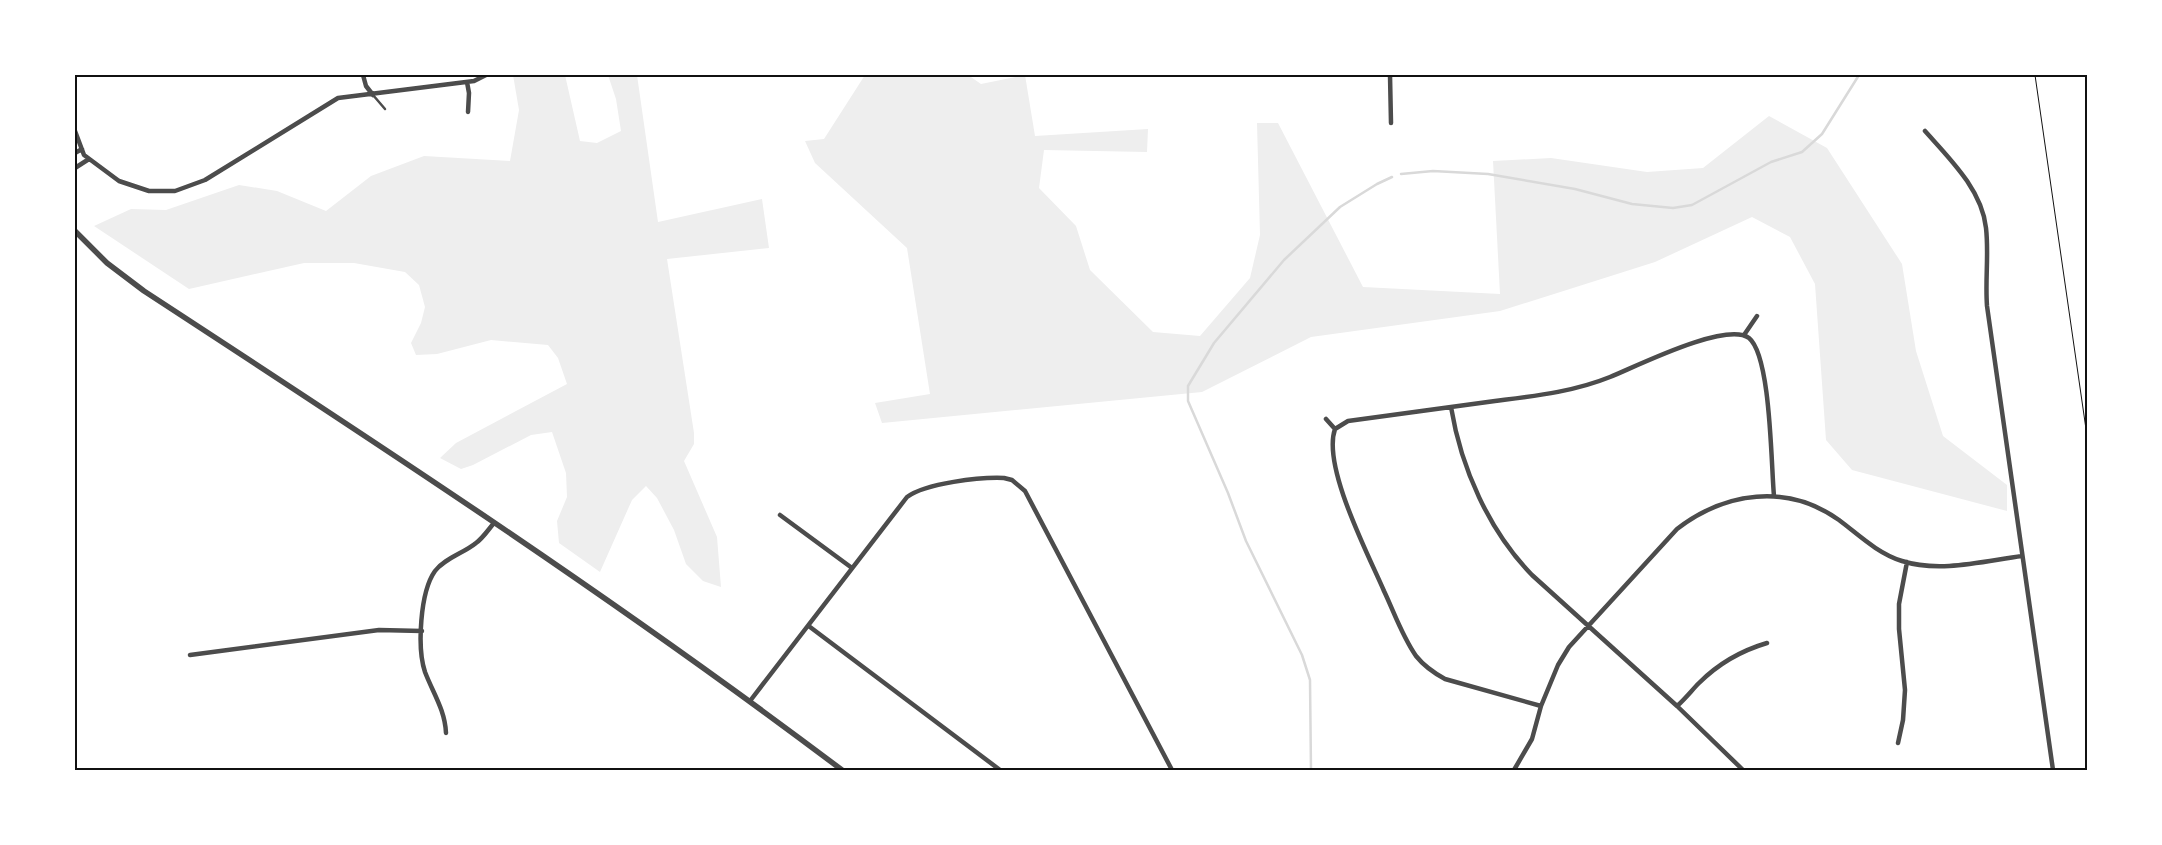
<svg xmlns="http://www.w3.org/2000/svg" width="2162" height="845" viewBox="0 0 2162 845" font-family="'Archivo Narrow',sans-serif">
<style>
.green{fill:#eee}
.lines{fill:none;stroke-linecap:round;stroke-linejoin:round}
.stream{stroke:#d9d9d9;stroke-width:2.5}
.path{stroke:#111;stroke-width:1}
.service{stroke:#4c4c4c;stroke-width:2.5}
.minor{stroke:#4c4c4c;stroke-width:4.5}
.tertiary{stroke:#4c4c4c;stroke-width:5.5}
.neatline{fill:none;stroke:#111;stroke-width:2}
</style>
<rect width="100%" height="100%" fill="#fff"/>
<path class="green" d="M513,75h52l15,66 17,2 24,-12 -5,-32 -8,-24h29l21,147 104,-23 7,49 -102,11 27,174v11l-10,17 33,76 4,50 -18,-6 -17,-17 -12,-34 -17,-32 -11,-12 -14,14 -32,72 -41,-29 -2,-22 10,-24 -1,-24 -14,-41 -21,3 -58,30 -12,4 -21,-11 16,-15 111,-59 -9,-26 -10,-13 -57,-5 -54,14 -21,1 -5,-12 10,-20 4,-16 -6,-22 -14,-13 -51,-9h-50l-115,26 -95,-63 37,-17 35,1 73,-25 38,6 49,20 45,-35 53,-20 86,5 9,-51z
M865,75h103l13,9 44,-9 10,61 113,-7 -1,23 -103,-2 -5,38 37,38 14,44 63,62 47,4 50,-58 10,-43 -3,-112h21l85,164 137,7 -7,-133 58,-3 96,14 56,-4 66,-52 58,32 75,116 14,87 27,85 64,49v26l-155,-41 -26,-30 -11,-156 -25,-47 -38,-20 -97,45 -155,49 -189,26 -109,55 -320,31 -7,-20 55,-9 -23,-146 -92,-85 -10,-22 19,-2z"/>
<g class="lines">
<path class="stream" d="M1401,174l32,-3 55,3 87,15 57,15 41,4 19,-3 79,-43 31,-10 20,-18 37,-59
M1311,770l-1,-90 -8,-25 -56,-114 -18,-48 -40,-92v-15l26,-43 70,-83 56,-53 37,-23 15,-7"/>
<path class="path" d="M2035,75l52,361"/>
<path class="service" d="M373,95l12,14"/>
<path class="minor" d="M363,75l3,11 7,9
M1390,75l1,48
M467,82l2,11 -1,19
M75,131l9,24 35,26 30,10h26l30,-11 133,-82 136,-17 12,-6
M1925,131c25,28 57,59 61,97 3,26 -1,52 1,78l66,464
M75,153l7,-4
M75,168l14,-9
M1744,335l13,-19
M1451,407c10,61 38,124 81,168l145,131 66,64
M1326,419l9,10
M780,515l72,53
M810,627l190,143
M190,655l189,-25 43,1
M750,701l157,-204c19,-14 73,-20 97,-19l8,2 13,11 147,279
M1541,706l-96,-27c-11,-6 -21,-13 -29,-23 -14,-20 -22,-44 -32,-65 -16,-37 -62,-125 -49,-162l13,-8c49,-7 98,-13 147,-20 39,-5 78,-9 115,-24 25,-10 116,-56 139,-39 22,18 22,127 25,158
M1677,706c8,-7 15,-16 22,-23 20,-20 41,-32 68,-40
M446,733c-1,-23 -13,-40 -21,-61 -8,-24 -5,-80 10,-101 10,-13 29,-18 41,-28 7,-5 12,-13 18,-20
M1898,743l5,-23 2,-30 -6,-61v-25l8,-42
M1514,770l18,-31 9,-33 17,-41 11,-18 108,-118c48,-37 110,-46 162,-9 20,15 38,33 63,41 38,12 82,0 120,-5"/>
<path class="tertiary" d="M75,231l32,32 37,28c236,154 473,309 698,479"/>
</g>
<rect width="2162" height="845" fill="none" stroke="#ffffff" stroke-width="152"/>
<rect x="76" y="76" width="2010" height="693" class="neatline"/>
</svg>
